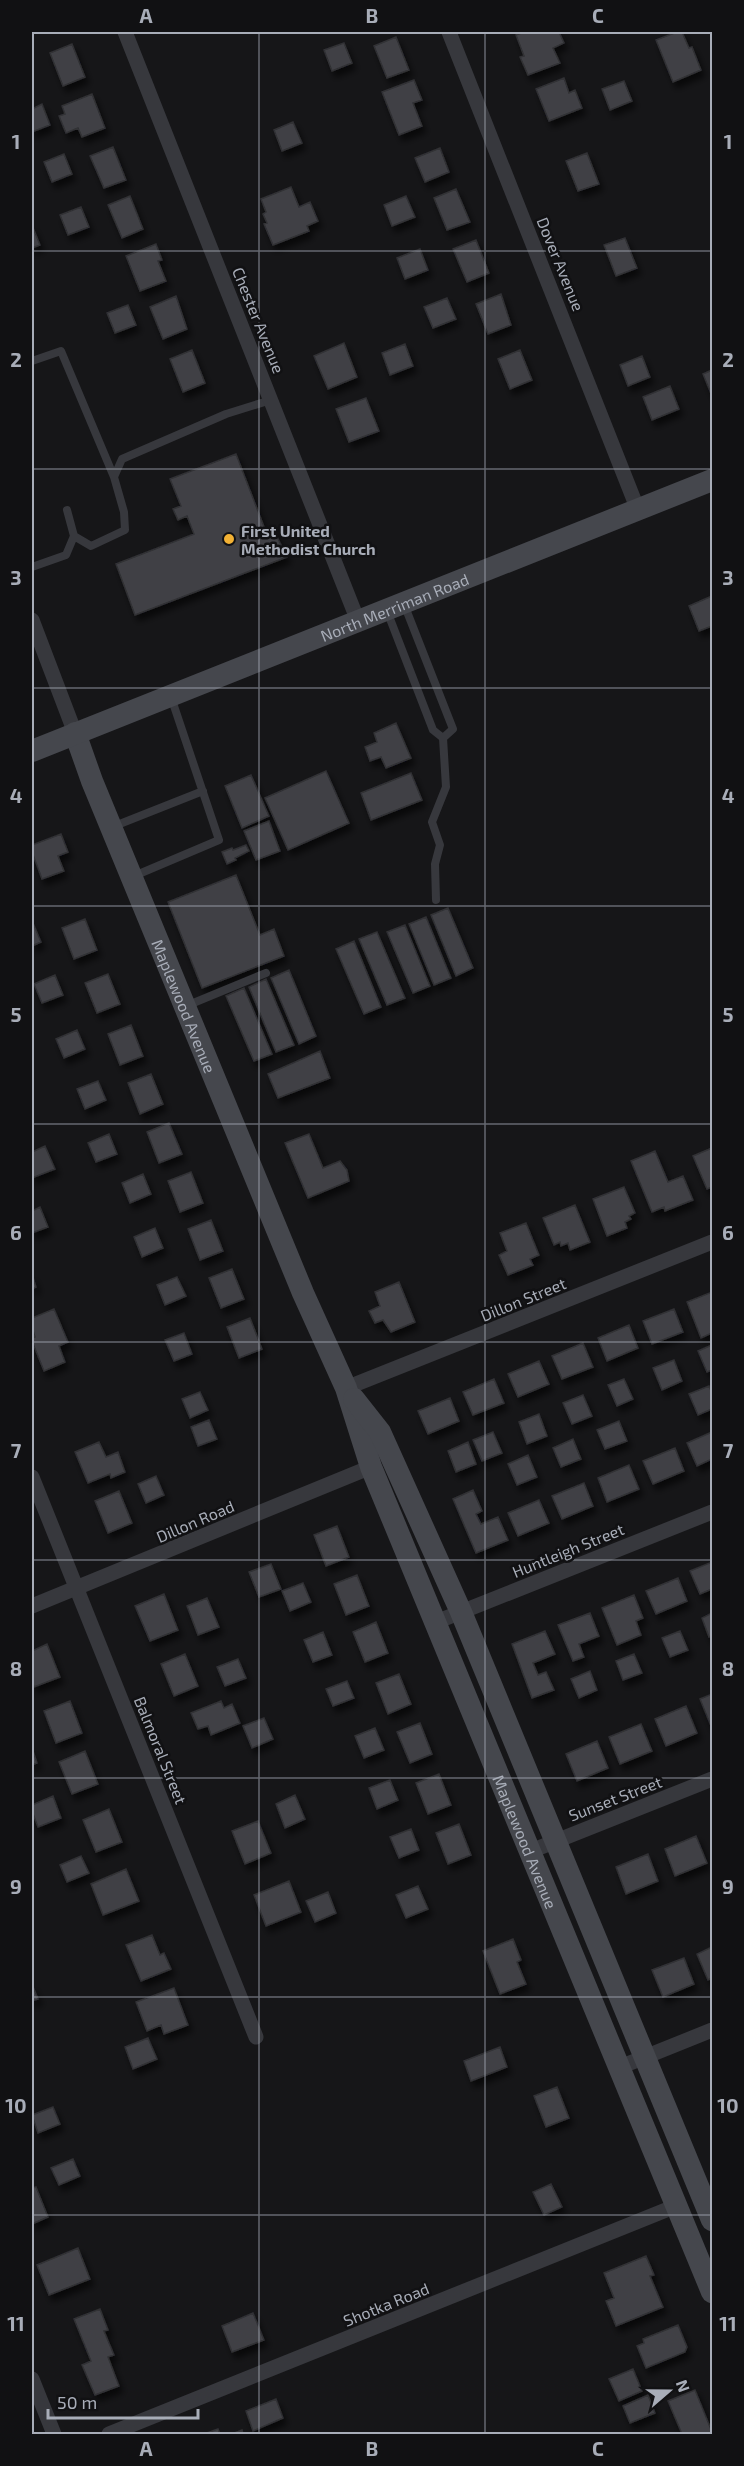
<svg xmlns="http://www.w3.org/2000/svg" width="744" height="2466" viewBox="0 0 744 2466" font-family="'Exo 2',sans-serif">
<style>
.building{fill:#404145;stroke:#303034;stroke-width:1.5;filter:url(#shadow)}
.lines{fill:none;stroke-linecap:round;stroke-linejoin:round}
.lane{stroke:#37383d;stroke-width:8}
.street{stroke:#37383d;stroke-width:15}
.secondary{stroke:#45474d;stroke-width:22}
.grid{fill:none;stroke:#a8adb8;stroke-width:1.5;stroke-opacity:0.55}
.poi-dot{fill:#f2b134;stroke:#111113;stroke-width:2}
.labels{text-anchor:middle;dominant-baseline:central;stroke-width:5;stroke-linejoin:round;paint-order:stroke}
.street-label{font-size:16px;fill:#a8adb8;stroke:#111113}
.poi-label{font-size:16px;font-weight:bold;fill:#a8adb8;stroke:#111113;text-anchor:start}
.neatline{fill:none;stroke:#a8adb8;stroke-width:2}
.grid-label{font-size:20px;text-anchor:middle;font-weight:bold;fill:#a8adb8}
</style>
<defs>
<filter id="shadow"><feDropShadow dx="3.5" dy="6" stdDeviation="3" flood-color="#0009"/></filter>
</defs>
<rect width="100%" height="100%" fill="#161618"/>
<path class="building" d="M524,32h35l5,11 -11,5 7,15 -32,12 -8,-18 4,-1 -8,-21z
M677,32h5l7,16 3,-1 9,23 -28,12 -17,-42z
M396,37l13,33 -22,8 -13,-32z
M344,43l8,20 -20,8 -8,-21z
M72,44l13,33 -22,9 -13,-33z
M564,78l5,15 6,-3 7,18 -33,13 -13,-32z
M414,80l8,20 -9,3 9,23 -23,9 -17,-43z
M624,81l8,20 -22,9 -8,-21z
M92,94l13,34 -23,9 -4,-9 -12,5 -7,-17 6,-2 -3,-8z
M42,104l8,21 -18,7v-23z
M293,122l9,21 -20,8 -8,-21z
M113,147l13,33 -22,8 -14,-32z
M440,148l9,24 -24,10 -10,-24z
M587,153l12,31 -21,7 -12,-30z
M64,154l8,20 -20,8 -8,-20z
M291,187l8,20 11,-5 8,19 -11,5 2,5 -36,14 -9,-21 3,-1 -4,-9 3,-2 -5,-13z
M456,189l14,33 -23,8 -13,-32z
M130,196l13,33 -21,9 -14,-33z
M406,196l9,21 -23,9 -8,-21z
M81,207l8,20 -21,8 -8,-20z
M32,225l8,20 -8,3z
M625,238l12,30 -21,8 -12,-31z
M476,240l13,33 -22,9 -14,-33z
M156,244l6,16 -4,1 8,20 -26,10 -14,-35z
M420,249l8,21 -23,9 -8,-21z
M501,294l10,31 -23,9 -12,-30z
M176,296l11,33 -24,10 -13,-32z
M447,298l9,21 -23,9 -9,-21z
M128,305l8,20 -21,8 -8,-20z
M344,343l13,34 -29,12 -14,-33z
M405,344l8,22 -23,9 -8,-22z
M192,350l13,33 -22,9 -13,-33z
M520,350l12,30 -22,9 -12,-30z
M642,356l8,21 -22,9 -8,-21z
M712,370v26l-9,-22z
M670,386l9,23 -27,11 -9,-23z
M366,398l13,33 -30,11 -13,-33z
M236,454l30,78 7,-3 14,28 -152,58 -19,-51 78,-30 -7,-18 -9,4 -5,-11 8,-3 -11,-27z
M712,596v30l-13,5 -10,-25z
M396,723l15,35 -25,10 -5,-11 -11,4 -5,-14 12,-5 -3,-9z
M326,771l23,52 -61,27 -23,-52z
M411,773l11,27 -51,20 -10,-27z
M251,775l18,41 -27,12 -17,-42z
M269,821l11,30 -24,9 -12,-29z
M61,834l7,18 -10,4 6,15 -22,8 -10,-27v-7z
M246,845l3,6 -14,7 1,2 -9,4 -5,-12 10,-4 1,2z
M236,875l24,60 14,-6 10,27 -82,32 -34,-86z
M448,908l25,60 -17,8 -25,-61z
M426,917l25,61 -17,7 -25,-61z
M85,919l12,31 -23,9 -12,-31z
M33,923l8,19 -9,4v-22z
M405,925l25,61 -17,7 -26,-61z
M377,932l28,66 -18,7 -28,-66z
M354,941l27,66 -17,7 -28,-65z
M289,970l27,66 -17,8 -28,-66z
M108,974l12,30 -23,9 -12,-30z
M55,975l8,20 -21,8 -8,-19z
M266,979l28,66 -18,7 -27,-65z
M244,988l28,66 -18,7 -28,-65z
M131,1025l12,31 -23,9 -12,-31z
M77,1030l8,19 -21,9 -8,-19z
M320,1051l10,27 -52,20 -10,-24z
M151,1074l12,30 -23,10 -12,-31z
M98,1081l8,19 -21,9 -8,-20z
M169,1123l13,31 -23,9 -12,-31z
M109,1134l8,20 -21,8 -8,-19z
M309,1134l14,34 17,-7 7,9 2,11 -41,17 -23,-55z
M45,1146l10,23 -23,9v-26z
M712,1148v39l-5,2 -14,-33z
M655,1151l13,31 15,-6 10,24 -28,11 -1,-4 -12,5 -21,-51z
M191,1172l12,31 -23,9 -12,-31z
M143,1174l8,20 -21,9 -8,-20z
M624,1187l11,26 -6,3 2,3 -6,3 2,6 -20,8 -14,-37z
M575,1205l15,37 -20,8 -2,-7 -7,3 -1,-4 -6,3 -11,-27z
M40,1207l8,20 -16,6v-22z
M211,1220l12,31 -23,9 -12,-31z
M526,1223l13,32 -9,4 3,6 -25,10 -9,-20 8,-4 -7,-18z
M155,1228l8,20 -21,9 -8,-20z
M232,1269l12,30 -23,9 -12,-30z
M32,1274l4,13 -4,2z
M177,1277l9,19 -21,9 -8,-20z
M399,1282l16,40 -24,10 -8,-12 -8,3 -6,-12 11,-5 -5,-14z
M712,1292v41l-11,5 -14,-36z
M54,1309l14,33 -9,4 6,16 -21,9 -12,-30v-3l3,-1 -3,-10v-9z
M674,1309l9,23 -31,12 -9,-23z
M250,1318l12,31 -23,9 -12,-31z
M629,1325l9,23 -31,13 -9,-23z
M184,1333l8,21 -18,7 -9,-21z
M583,1343l10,24 -31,12 -10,-23z
M712,1345v25l-5,2 -9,-21z
M674,1360l8,21 -20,9 -9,-22z
M539,1361l10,23 -31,13 -10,-23z
M494,1379l10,24 -31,12 -10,-23z
M624,1379l9,20 -16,7 -9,-21z
M709,1386l3,7v16l-14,6 -9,-21z
M200,1392l8,18 -18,8 -8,-19z
M583,1395l9,21 -20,8 -9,-21z
M450,1398l9,23 -31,13 -10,-23z
M539,1414l8,22 -20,8 -8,-22z
M209,1420l8,19 -19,7 -7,-19z
M619,1421l8,20 -22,8 -8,-19z
M493,1432l9,21 -20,8 -9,-21z
M712,1432v27l-15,7 -10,-23z
M573,1439l8,20 -20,8 -8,-19z
M99,1442l7,15 12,-5 7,20 -14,6 -1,-4 -22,9 -13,-31z
M468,1442l8,22 -20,8 -8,-21z
M675,1448l9,23 -31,13 -10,-23z
M528,1455l9,22 -20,8 -9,-21z
M629,1465l10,24 -32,13 -9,-24z
M156,1476l8,19 -18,8 -8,-19z
M584,1483l9,23 -31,13 -10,-23z
M473,1490l9,21 -6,3 5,10 17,-7 10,23 -32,13 -23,-54z
M119,1491l13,32 -24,10 -13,-32z
M539,1500l10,23 -31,13 -10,-23z
M337,1526l12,31 -23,9 -12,-31z
M712,1562v27l-12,5 -10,-23z
M271,1564l10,25 -22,8 -10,-25z
M357,1575l12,31 -23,9 -12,-31z
M678,1578l9,23 -31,13 -10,-23z
M303,1583l8,19 -21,9 -8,-20z
M164,1594l14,36 -28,11 -15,-35z
M634,1595l9,23 -7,3 5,14 -24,10 -15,-37z
M207,1598l12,29 -21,8 -11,-29z
M590,1613l9,23 -20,8 5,13 -11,4 -15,-36z
M712,1613v22l-3,2 -7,-19z
M376,1622l12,31 -23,9 -12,-30z
M545,1631l10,23 -22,9 5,12 8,-3 8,18 -22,8 -20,-54z
M680,1631l8,19 -18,7 -8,-19z
M323,1632l9,23 -19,7 -9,-22z
M47,1644l13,33 -26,10 -2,-7v-29z
M185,1654l13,32 -24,10 -13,-32z
M634,1654l8,19 -19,7 -7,-19z
M238,1659l8,19 -21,8 -8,-19z
M590,1671l7,19 -18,8 -8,-19z
M399,1674l12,30 -23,10 -12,-31z
M347,1681l7,17 -21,8 -7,-17z
M712,1694v31l-1,1 -11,-27z
M70,1701l12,32 -26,10 -12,-32z
M221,1701l3,7 8,-4 8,19 -29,12 -3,-9 -10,3 -7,-16z
M686,1706l11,27 -31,13 -11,-27z
M264,1718l9,21 -21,9 -9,-22z
M420,1723l12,31 -22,9 -13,-31z
M641,1724l11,27 -32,13 -11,-27z
M375,1728l9,22 -20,8 -9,-22z
M597,1741l11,27 -31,13 -11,-27z
M32,1748l5,15 -5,2z
M85,1751l13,33 -26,10 -13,-32z
M439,1774l12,31 -23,9 -12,-31z
M390,1780l8,20 -21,9 -8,-21z
M295,1795l10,24 -20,9 -9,-24z
M53,1796l8,22 -23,9 -6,-16v-6z
M109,1809l13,33 -26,10 -13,-32z
M258,1821l13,32 -26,11 -13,-33z
M459,1824l12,31 -23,9 -12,-31z
M411,1829l8,21 -20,8 -9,-21z
M696,1836l11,27 -32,13 -10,-27z
M648,1854l10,27 -32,13 -10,-27z
M81,1856l8,17 -22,9 -7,-17z
M126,1869l13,32 -36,14 -12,-31z
M289,1881l12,31 -35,14 -12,-31z
M418,1886l10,23 -22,9 -10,-23z
M328,1892l8,21 -21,9 -9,-21z
M152,1935l8,20 4,-2 7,16 -30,12 -15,-36z
M513,1939l8,21 -4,2 9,22 -26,10 -17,-43z
M712,1947v31l-4,2 -11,-26z
M684,1958l10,26 -31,13 -11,-27z
M32,1984l6,15 -6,2z
M174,1988l14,37 -24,9 -3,-9 -14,6 -11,-29z
M148,2038l9,21 -24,10 -8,-22z
M500,2047l7,20 -36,14 -7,-20z
M557,2087l12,31 -23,9 -12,-31z
M53,2107l7,17 -22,9 -6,-18z
M73,2159l7,17 -21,9 -8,-17z
M551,2184l11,23 -18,8 -11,-23z
M36,2187l12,30 -16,7v-36z
M78,2248l12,31 -41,16 -12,-30z
M646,2256l8,19 -4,1 13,31 -47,19 -10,-25 8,-3 -10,-25z
M100,2309l8,21 -4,1 10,24 -6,2 11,29 -24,9 -13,-30 9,-4 -17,-42z
M253,2313l11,27 -32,12 -10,-26z
M678,2325l9,22 -2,5 -39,16 -9,-22 7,-3 -1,-4z
M633,2369l9,22 -23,10 -10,-22z
M695,2390l17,42 -7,2h-23l-14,-33z
M648,2395l7,18 -25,10 -7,-17z
M276,2399l7,19 -30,13 -7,-20z
M218,2429l2,5h-16z
M242,2430l1,4h-17h6z"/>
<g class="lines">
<path class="lane" d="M32,361l29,-10 53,126
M67,510l7,26 17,10 34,-16 -1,-18 -10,-35 8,-18 104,-45 45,-14
M32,567l34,-12 8,-19
M404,604l49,125 -10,9 3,49 -14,35 8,23 -5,19 1,36
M387,611l46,119 10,8
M112,827l91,-36
M134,876l85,-36 -48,-143
M186,1006l80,-33"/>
<path class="street" d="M125,32l233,589
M449,32l189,478
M32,620l43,113
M346,1388l366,-146
M32,1477l224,560
M32,1606l339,-139
M436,1622l276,-110
M531,1851l181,-72
M620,2067l92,-37
M32,2379l22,55
M109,2434l567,-228"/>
<g class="secondary">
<path id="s1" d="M75,733l17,48 211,512 43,95 25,79 341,825"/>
<path id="s2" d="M32,751l680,-271"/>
<path d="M354,1399l26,33 81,180 251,608"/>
</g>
</g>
<path class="grid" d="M259,32v2402M485,32v2402M32,251h680M32,469h680M32,688h680M32,906h680M32,1124h680M32,1342h680M32,1560h680M32,1778h680M32,1997h680M32,2215h680"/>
<circle class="poi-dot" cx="229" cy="539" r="6"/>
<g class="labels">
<g class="street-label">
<text transform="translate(561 264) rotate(68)">Dover Avenue</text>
<text transform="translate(259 320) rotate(68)">Chester Avenue</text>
<text stroke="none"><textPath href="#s2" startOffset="390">North Merriman Road</textPath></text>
<text stroke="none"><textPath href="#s1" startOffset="294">Maplewood Avenue</textPath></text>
<text transform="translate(523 1299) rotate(-22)">Dillon Street</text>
<text transform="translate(195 1521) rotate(-23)">Dillon Road</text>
<text transform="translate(568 1550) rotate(-22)">Huntleigh Street</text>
<text transform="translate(161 1750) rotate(68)">Balmoral Street</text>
<text transform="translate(615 1798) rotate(-21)">Sunset Street</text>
<text stroke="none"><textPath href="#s1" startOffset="1197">Maplewood Avenue</textPath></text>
<text transform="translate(386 2304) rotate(-22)">Shotka Road</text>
</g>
<g class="poi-label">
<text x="241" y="530">First United<tspan x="241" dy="18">Methodist Church</tspan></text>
</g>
</g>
<rect width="744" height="2466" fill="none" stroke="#111113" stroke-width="66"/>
<g transform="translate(669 2391) rotate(70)" stroke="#111113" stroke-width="4.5" paint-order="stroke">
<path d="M0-4.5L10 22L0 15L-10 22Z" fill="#a8adb8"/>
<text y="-9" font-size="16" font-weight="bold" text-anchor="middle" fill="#a8adb8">N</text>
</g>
<path d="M48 2409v9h150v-9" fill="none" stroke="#a8adb8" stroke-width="3"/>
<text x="57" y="2409" font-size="18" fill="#a8adb8" stroke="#111113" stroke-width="4.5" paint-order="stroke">50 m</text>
<rect x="33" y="33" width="678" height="2400" class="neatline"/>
<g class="grid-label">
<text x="146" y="23">A</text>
<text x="372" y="23">B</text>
<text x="598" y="23">C</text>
<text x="16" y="149">1</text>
<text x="728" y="149">1</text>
<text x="16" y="367">2</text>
<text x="728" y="367">2</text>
<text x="16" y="585">3</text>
<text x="728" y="585">3</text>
<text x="16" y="803">4</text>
<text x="728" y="803">4</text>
<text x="16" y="1022">5</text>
<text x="728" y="1022">5</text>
<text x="16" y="1240">6</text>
<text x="728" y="1240">6</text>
<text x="16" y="1458">7</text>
<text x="728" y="1458">7</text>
<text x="16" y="1676">8</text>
<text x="728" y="1676">8</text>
<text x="16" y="1894">9</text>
<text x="728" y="1894">9</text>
<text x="16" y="2113">10</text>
<text x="728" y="2113">10</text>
<text x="16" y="2331">11</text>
<text x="728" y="2331">11</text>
<text x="146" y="2456">A</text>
<text x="372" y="2456">B</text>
<text x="598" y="2456">C</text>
</g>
</svg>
